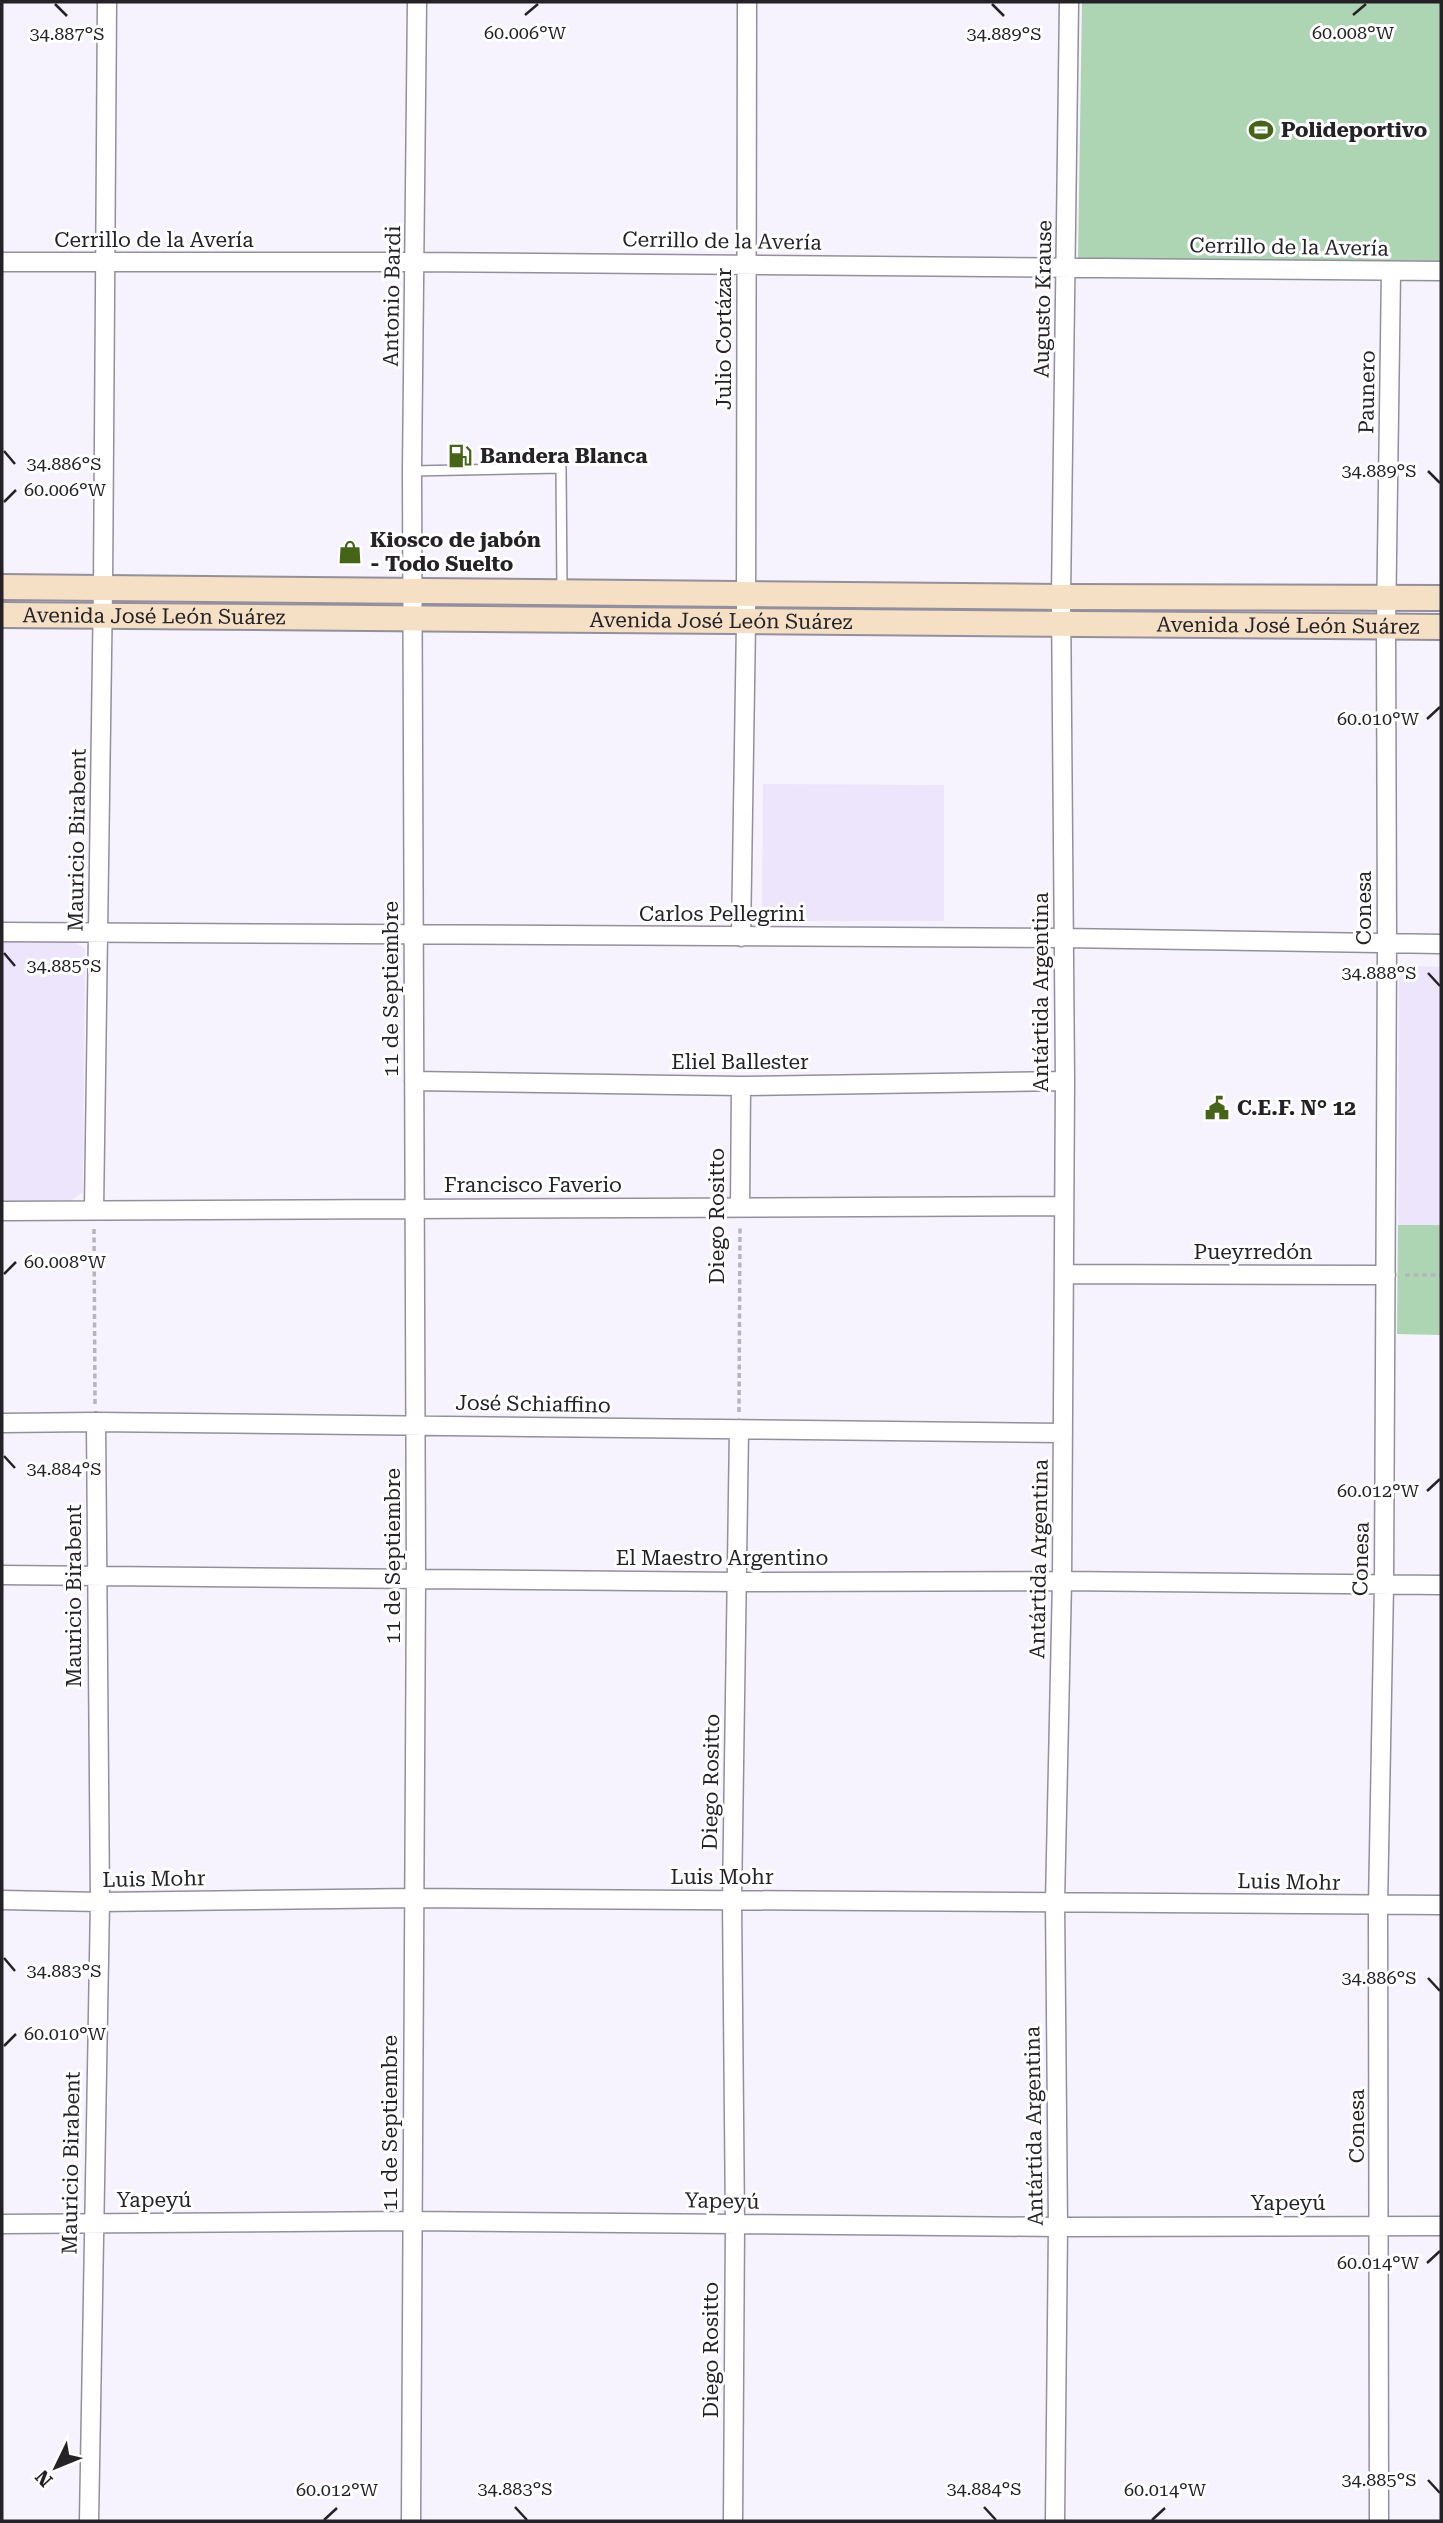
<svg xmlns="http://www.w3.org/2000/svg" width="1443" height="2523" viewBox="0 0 1443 2523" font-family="'Roboto Serif',serif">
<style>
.built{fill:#ede5fb}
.green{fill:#add5b3}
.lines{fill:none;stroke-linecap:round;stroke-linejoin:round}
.lane-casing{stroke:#948f9d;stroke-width:12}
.street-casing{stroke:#948f9d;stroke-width:21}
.secondary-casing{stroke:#948f9d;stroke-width:28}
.path{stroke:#b7b4bd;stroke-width:3.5;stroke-dasharray:5 3.5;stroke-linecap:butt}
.lane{stroke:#fff;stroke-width:9}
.street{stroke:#fff;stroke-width:18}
.secondary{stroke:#f5dfc5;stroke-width:24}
.ticks{fill:none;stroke:#242227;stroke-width:2.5}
.labels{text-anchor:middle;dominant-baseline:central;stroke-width:6;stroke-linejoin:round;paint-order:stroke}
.poi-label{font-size:21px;font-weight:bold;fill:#242227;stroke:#fff;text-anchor:start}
.street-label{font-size:21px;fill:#242227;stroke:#fff}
.ticks-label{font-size:18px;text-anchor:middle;fill:#242227;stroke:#fff;stroke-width:6;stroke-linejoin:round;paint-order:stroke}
</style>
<rect width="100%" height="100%" fill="#f6f2fe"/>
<path class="built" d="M763,784l181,1v136h-182z
M2,941l72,1 11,7 -2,243 -14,10h-67z
M1411,966l30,1v258h-43l1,-248z"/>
<path class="green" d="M1082,2h359v261l-363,-5z
M1398,1225h43v110l-44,-1z"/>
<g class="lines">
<g class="lane-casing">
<path id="lane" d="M412,471l149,-3 1,122"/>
</g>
<g class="street-casing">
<path id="street" d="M2,262h413l1026,9
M2,932l1062,6 377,6
M741,937l5,-315 1,-620
M414,1081l327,5 324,-5
M740,1207l1,-121
M94,1210l9,-623 4,-585
M2,1211l1062,-5
M1064,1274l322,1
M2,1423l94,-1 967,11
M2,1575l736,7 324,-1 379,4
M2,1900l98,2 314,-4 1027,7
M2,2224l411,-3 645,6 383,-1
M89,2521l11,-619 -4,-480
M411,2521l5,-944 -4,-1106 5,-469
M733,2521l2,-297 -3,-324 7,-471
M1055,2521l3,-294 -3,-325 7,-321 3,-500 -4,-484 8,-595
M1379,2521l-1,-615 6,-321 3,-642 -1,-316 5,-356"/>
</g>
<g class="secondary-casing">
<g id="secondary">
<path d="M2,587l1059,10 380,1"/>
<path id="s1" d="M2,615l1439,12"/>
</g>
</g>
<path class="path" d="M94,1229l1,175
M1405,1275h36
M739,1412l1,-185"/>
<use href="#lane" class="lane"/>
<use href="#street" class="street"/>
<use href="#secondary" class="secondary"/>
</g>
<path class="ticks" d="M55,4l12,12M992,4l12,12M525,15l13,-11M1353,15l13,-11M4,451l11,13M1428,471l12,12M4,502l12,-12M1427,719l13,-12M4,953l11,13M1428,973l12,13M4,1274l12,-12M4,1456l11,12M1427,1491l13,-12M4,1958l11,13M1428,1978l12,13M4,2046l12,-12M1427,2263l13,-12M1428,2480l12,13M515,2507l12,13M984,2507l12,13M324,2520l13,-12M1152,2520l13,-12"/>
<defs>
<g id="stadium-bare" transform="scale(1.89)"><path d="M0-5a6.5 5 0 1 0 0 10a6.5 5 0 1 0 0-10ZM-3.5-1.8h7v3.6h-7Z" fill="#456418" stroke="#fff" stroke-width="2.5" paint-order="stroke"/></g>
<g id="fuel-bare" transform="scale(1.89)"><path d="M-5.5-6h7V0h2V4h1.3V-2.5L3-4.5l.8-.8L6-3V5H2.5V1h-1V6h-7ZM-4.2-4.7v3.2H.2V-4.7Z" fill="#456418" stroke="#fff" stroke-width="2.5" paint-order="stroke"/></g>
<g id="shop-bare" transform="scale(1.89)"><path d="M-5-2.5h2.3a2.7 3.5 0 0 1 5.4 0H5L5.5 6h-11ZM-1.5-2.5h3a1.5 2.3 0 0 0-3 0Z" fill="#456418" stroke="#fff" stroke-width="2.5" paint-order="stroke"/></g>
<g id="civic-bare" transform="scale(1.89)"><path d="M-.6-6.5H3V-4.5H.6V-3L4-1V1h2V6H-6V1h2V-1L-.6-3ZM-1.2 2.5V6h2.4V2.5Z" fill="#456418" stroke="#fff" stroke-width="2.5" paint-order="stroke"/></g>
</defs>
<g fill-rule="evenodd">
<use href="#stadium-bare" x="1261" y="130"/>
<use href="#fuel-bare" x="460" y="456"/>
<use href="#shop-bare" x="350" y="552"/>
<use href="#civic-bare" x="1217" y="1108"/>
</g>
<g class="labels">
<g class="poi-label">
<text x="1281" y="130">Polideportivo</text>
<text x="480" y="456">Bandera Blanca</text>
<text x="370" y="540">Kiosco de jabón<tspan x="370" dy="24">- Todo Suelto</tspan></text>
<text x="1237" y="1108">C.E.F. N° 12</text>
</g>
<g class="street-label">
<text x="154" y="240">Cerrillo de la Avería</text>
<text transform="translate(722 241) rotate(1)">Cerrillo de la Avería</text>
<text transform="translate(1289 247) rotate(1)">Cerrillo de la Avería</text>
<text transform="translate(392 296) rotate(-89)">Antonio Bardi</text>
<text transform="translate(1043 299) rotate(-89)">Augusto Krause</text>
<text transform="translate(724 339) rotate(-90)">Julio Cortázar</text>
<text transform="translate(1367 392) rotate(-89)">Paunero</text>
<text stroke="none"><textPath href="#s1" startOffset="152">Avenida José León Suárez</textPath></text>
<text stroke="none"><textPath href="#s1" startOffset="719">Avenida José León Suárez</textPath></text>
<text stroke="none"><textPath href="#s1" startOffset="1286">Avenida José León Suárez</textPath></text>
<text transform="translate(77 840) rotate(-89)">Mauricio Birabent</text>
<text transform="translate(1364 908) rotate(-90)">Conesa</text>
<text x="722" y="914">Carlos Pellegrini</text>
<text transform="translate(391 989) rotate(-90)">11 de Septiembre</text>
<text transform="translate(1041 992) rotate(-90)">Antártida Argentina</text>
<text x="740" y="1062">Eliel Ballester</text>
<text x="533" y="1185">Francisco Faverio</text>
<text transform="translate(717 1216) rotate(-90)">Diego Rositto</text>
<text x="1253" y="1252">Pueyrredón</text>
<text transform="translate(533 1404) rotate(1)">José Schiaffino</text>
<text transform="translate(393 1556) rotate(-90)">11 de Septiembre</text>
<text x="722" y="1558">El Maestro Argentino</text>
<text transform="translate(1039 1559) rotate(-89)">Antártida Argentina</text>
<text transform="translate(1361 1559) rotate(-89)">Conesa</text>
<text transform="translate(74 1596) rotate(-90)">Mauricio Birabent</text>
<text transform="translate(711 1782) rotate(-89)">Diego Rositto</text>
<text x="722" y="1877">Luis Mohr</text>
<text transform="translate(154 1879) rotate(-1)">Luis Mohr</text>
<text transform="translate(1289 1882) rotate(1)">Luis Mohr</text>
<text transform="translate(390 2123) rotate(-90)">11 de Septiembre</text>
<text transform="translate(1034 2126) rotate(-91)">Antártida Argentina</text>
<text transform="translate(1357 2126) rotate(-90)">Conesa</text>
<text transform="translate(71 2163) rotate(-89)">Mauricio Birabent</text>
<text x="154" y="2200">Yapeyú</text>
<text transform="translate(722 2201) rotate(1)">Yapeyú</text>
<text x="1288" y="2203">Yapeyú</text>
<text transform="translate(711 2350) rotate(-90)">Diego Rositto</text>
</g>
</g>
<g class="ticks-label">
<text x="525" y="39">60.006°W</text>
<text x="1353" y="39">60.008°W</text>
<text x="67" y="40">34.887°S</text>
<text x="1004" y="40">34.889°S</text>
<text x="64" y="470">34.886°S</text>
<text x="1379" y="477">34.889°S</text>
<text x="65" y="496">60.006°W</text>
<text x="1378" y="725">60.010°W</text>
<text x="64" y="972">34.885°S</text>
<text x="1379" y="979">34.888°S</text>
<text x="65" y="1268">60.008°W</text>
<text x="64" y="1475">34.884°S</text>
<text x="1378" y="1497">60.012°W</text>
<text x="64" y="1977">34.883°S</text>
<text x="1379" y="1984">34.886°S</text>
<text x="65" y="2040">60.010°W</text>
<text x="1378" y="2269">60.014°W</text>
<text x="1379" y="2486">34.885°S</text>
<text x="515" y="2495">34.883°S</text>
<text x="984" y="2495">34.884°S</text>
<text x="337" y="2496">60.012°W</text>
<text x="1165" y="2496">60.014°W</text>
</g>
<rect width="1443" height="2523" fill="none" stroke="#242227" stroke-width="7"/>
<g transform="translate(56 2467) rotate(227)" stroke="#ffffff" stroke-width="5" paint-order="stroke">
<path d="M0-5L12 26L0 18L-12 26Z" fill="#242227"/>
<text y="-10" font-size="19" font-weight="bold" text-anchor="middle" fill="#242227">N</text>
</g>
</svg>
